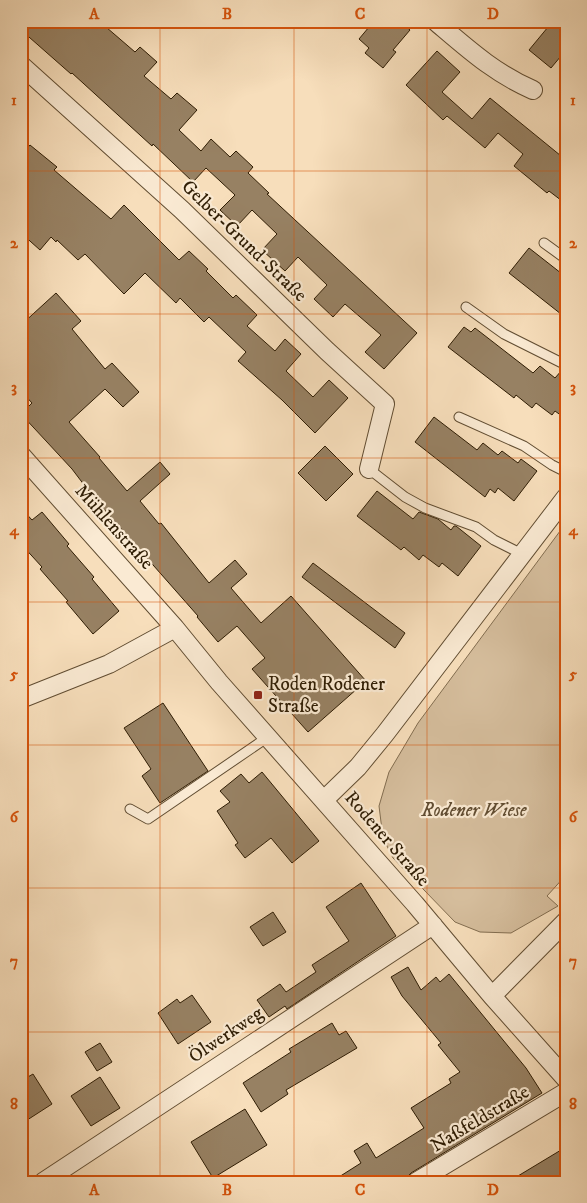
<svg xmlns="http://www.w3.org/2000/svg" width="587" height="1203" viewBox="0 0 587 1203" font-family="'IM FELL DW Pica',serif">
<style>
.green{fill:#d5bd9c;stroke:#826d50}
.building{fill:#978163;stroke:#2f1d04}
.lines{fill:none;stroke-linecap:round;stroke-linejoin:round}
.lane-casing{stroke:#614d32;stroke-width:11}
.street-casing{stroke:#614d32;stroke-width:20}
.lane{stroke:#faead3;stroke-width:9}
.street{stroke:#faead3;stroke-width:18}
.grid{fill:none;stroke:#d6530b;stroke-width:1;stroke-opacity:0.55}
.poi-dot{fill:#8f2418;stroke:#faead3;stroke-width:2}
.labels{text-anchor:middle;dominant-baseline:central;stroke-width:4.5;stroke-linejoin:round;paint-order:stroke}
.street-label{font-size:19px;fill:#2f1d04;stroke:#faead3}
.poi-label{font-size:19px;fill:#2f1d04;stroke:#faead3;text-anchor:start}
.park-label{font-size:19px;font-style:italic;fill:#614d32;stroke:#faead3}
.neatline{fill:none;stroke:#d6530b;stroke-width:2}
.grid-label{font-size:16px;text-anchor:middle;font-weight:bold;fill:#d6530b}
</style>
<rect width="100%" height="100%" fill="#f7debb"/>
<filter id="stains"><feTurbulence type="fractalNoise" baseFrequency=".004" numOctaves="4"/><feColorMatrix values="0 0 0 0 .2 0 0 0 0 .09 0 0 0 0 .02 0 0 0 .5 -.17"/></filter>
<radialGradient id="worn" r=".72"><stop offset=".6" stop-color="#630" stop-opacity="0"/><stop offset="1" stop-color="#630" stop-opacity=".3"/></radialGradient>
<path class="green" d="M566,523v352l-19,21 11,10 -47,27 -31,-1 -25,-10 -62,-64 -10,-20 -4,-32 10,-34 29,-49z"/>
<path class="building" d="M21,21h78l36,31 5,-5 17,15 -13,14 27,23 6,-6 20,17 -18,20 22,21 10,-12 19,18 6,-6 17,16 -5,6 21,20 -2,1 150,139 -33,36 -19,-17 16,-17 -36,-31 -12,13 -19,-18 13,-14 -29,-28 -13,14 -23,-21 15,-16 -25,-24 -15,16 -17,-16 15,-15 -29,-27 -13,14 -40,-38 -1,2 -80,-73 -1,1 -50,-44z
M374,21h26l10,9 -17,20 3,2 -13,16 -18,-15 4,-5 -10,-9z
M553,21h13v29l-15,18 -22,-18z
M437,51l23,21 -18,20 30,27 18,-21 76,62v44l-17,-13 -2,2 -33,-27 9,-12 -25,-21 -13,15 -38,-32 -4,4 -37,-35z
M30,145l27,22 -3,3 57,49 13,-14 55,55 10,-9 19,18 -2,2 27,27 3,-3 21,20 -10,11 28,25 10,-12 16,15 -15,17 27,26 16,-17 19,18 -33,35 -33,-33 -44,-39 8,-9 -37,-35 -5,5 -24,-24 -4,5 -31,-30 -21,21 -39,-40 -7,6 -21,-20 -1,2 -5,-5 -11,13 -19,-17v-78z
M529,248l37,29v41l-57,-45z
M56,293l25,28 -9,8 33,40 7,-6 27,29 -16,15 -18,-18 -36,33 31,35 -1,1 28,33 33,-29 10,12 -30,27 19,23 2,-1 48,60 26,-23 12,14 -16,14 30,35 30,-27 75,85 -58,51 -56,-63 13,-11 -28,-32 -19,16 -21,-25 1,-1 -104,-118 -22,-29 -51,-55 11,-11 -11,-12v-66z
M464,327l7,5 4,-4 58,45 7,-7 15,12 7,-8 4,1v48l-11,-8 -3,4 -16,-12 -4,5 -16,-13 -2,3 -66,-51z
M434,417l43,33 6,-7 15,12 4,-4 16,12 3,-4 16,12 -23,30 -16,-13 -3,5 -5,-4 -5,8 -70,-55z
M325,446l28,28 -27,27 -28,-28z
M377,491l36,28 6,-7 19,7 13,11 3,-4h2l25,20 -23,30 -16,-13 -3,4 -16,-12 -4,5 -15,-13 -3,3 -44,-34z
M21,508l11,12 10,-8 27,32 -2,2 27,31 -2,2 27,32 -26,23 -27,-32 2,-1 -28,-32 2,-2 -21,-23z
M313,563l92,70 -10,15 -93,-71z
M163,703l45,68 -48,32 -18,-27 9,-7 -27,-41z
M262,772l57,69 -27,22 -21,-25 -26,20 -10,-13 3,-2 -21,-32 13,-9 -10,-11 21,-17 8,9z
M361,883l35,53 -109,73 -2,-3 -16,11 -12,-17 23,-16 6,8 30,-20 -4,-7 37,-24 -23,-34z
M273,912l13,20 -23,14 -13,-19z
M408,967l13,23 15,-13 4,5 9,-8 77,94 16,25 -131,80 -9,9h-71l30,-19 -7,-12 13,-8 9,15 48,-30 -13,-20 40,-25 -2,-4 11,-7 -22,-27 3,-2 -39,-47 -11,-19z
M192,995l19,27 -33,22 -20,-31 19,-14 3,4z
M332,1023l7,12 7,-4 11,17 -71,42 2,4 -27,18 -18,-29 48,-31 -2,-3z
M100,1043l12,19 -15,9 -12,-19z
M33,1074l19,30 -31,20v-43z
M100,1077l20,31 -29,18 -20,-30z
M245,1109l22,36 -54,33 -22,-36z
M566,1147v35h-58z"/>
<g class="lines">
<g class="lane-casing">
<path id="lane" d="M544,243l22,16
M466,307l38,27 62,31
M459,417l65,29 28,19 14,7
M369,469l36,28 20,11 51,19 18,13 28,14
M130,809l18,10 120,-82"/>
</g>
<g class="street-casing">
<path id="street" d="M435,21c33,28 59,52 98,69
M21,65l161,145 145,141 58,53 -16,65
M21,455l154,173 44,54 196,222 77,92 74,83
M21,699l88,-35 66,-36
M324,800l34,-33 27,-33 181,-237
M492,996l74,-75
M43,1182l390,-257
M416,1182l150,-90"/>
</g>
<use href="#lane" class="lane"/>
<use href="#street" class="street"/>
</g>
<path class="grid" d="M160,21v1161M294,21v1161M427,21v1161M21,171h545M21,314h545M21,458h545M21,602h545M21,745h545M21,888h545M21,1032h545"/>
<rect class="poi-dot" x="253" y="690" width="10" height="10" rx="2.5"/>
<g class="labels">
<g class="street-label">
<text transform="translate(244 241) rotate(44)">Gelber-Grund-Straße</text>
<text transform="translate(114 527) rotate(48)">Mühlenstraße</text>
<text transform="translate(387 839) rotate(49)">Rodener Straße</text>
<text transform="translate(226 1035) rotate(-34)">Ölwerkweg</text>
<text transform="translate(480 1119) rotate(-31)">Naßfeldstraße</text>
</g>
<g class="poi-label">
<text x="268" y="684">Roden Rodener<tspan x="268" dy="22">Straße</tspan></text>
</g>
<g class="park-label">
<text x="474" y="810">Rodener Wiese</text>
</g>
</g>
<rect width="587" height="1203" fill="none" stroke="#f7debb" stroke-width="55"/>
<rect x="28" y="28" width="532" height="1148" class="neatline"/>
<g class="grid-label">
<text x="94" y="19">A</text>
<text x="227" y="19">B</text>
<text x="360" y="19">C</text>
<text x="493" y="19">D</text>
<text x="14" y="105">1</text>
<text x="573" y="105">1</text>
<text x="14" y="248">2</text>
<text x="573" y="248">2</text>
<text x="14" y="392">3</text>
<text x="573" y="392">3</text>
<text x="14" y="535">4</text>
<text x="573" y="535">4</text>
<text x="14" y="679">5</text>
<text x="573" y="679">5</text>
<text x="14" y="822">6</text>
<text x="573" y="822">6</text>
<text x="14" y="966">7</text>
<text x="573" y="966">7</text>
<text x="14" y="1109">8</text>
<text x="573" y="1109">8</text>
<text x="94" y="1195">A</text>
<text x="227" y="1195">B</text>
<text x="360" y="1195">C</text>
<text x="493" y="1195">D</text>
</g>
<rect width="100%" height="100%" filter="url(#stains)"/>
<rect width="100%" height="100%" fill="url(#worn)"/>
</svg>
